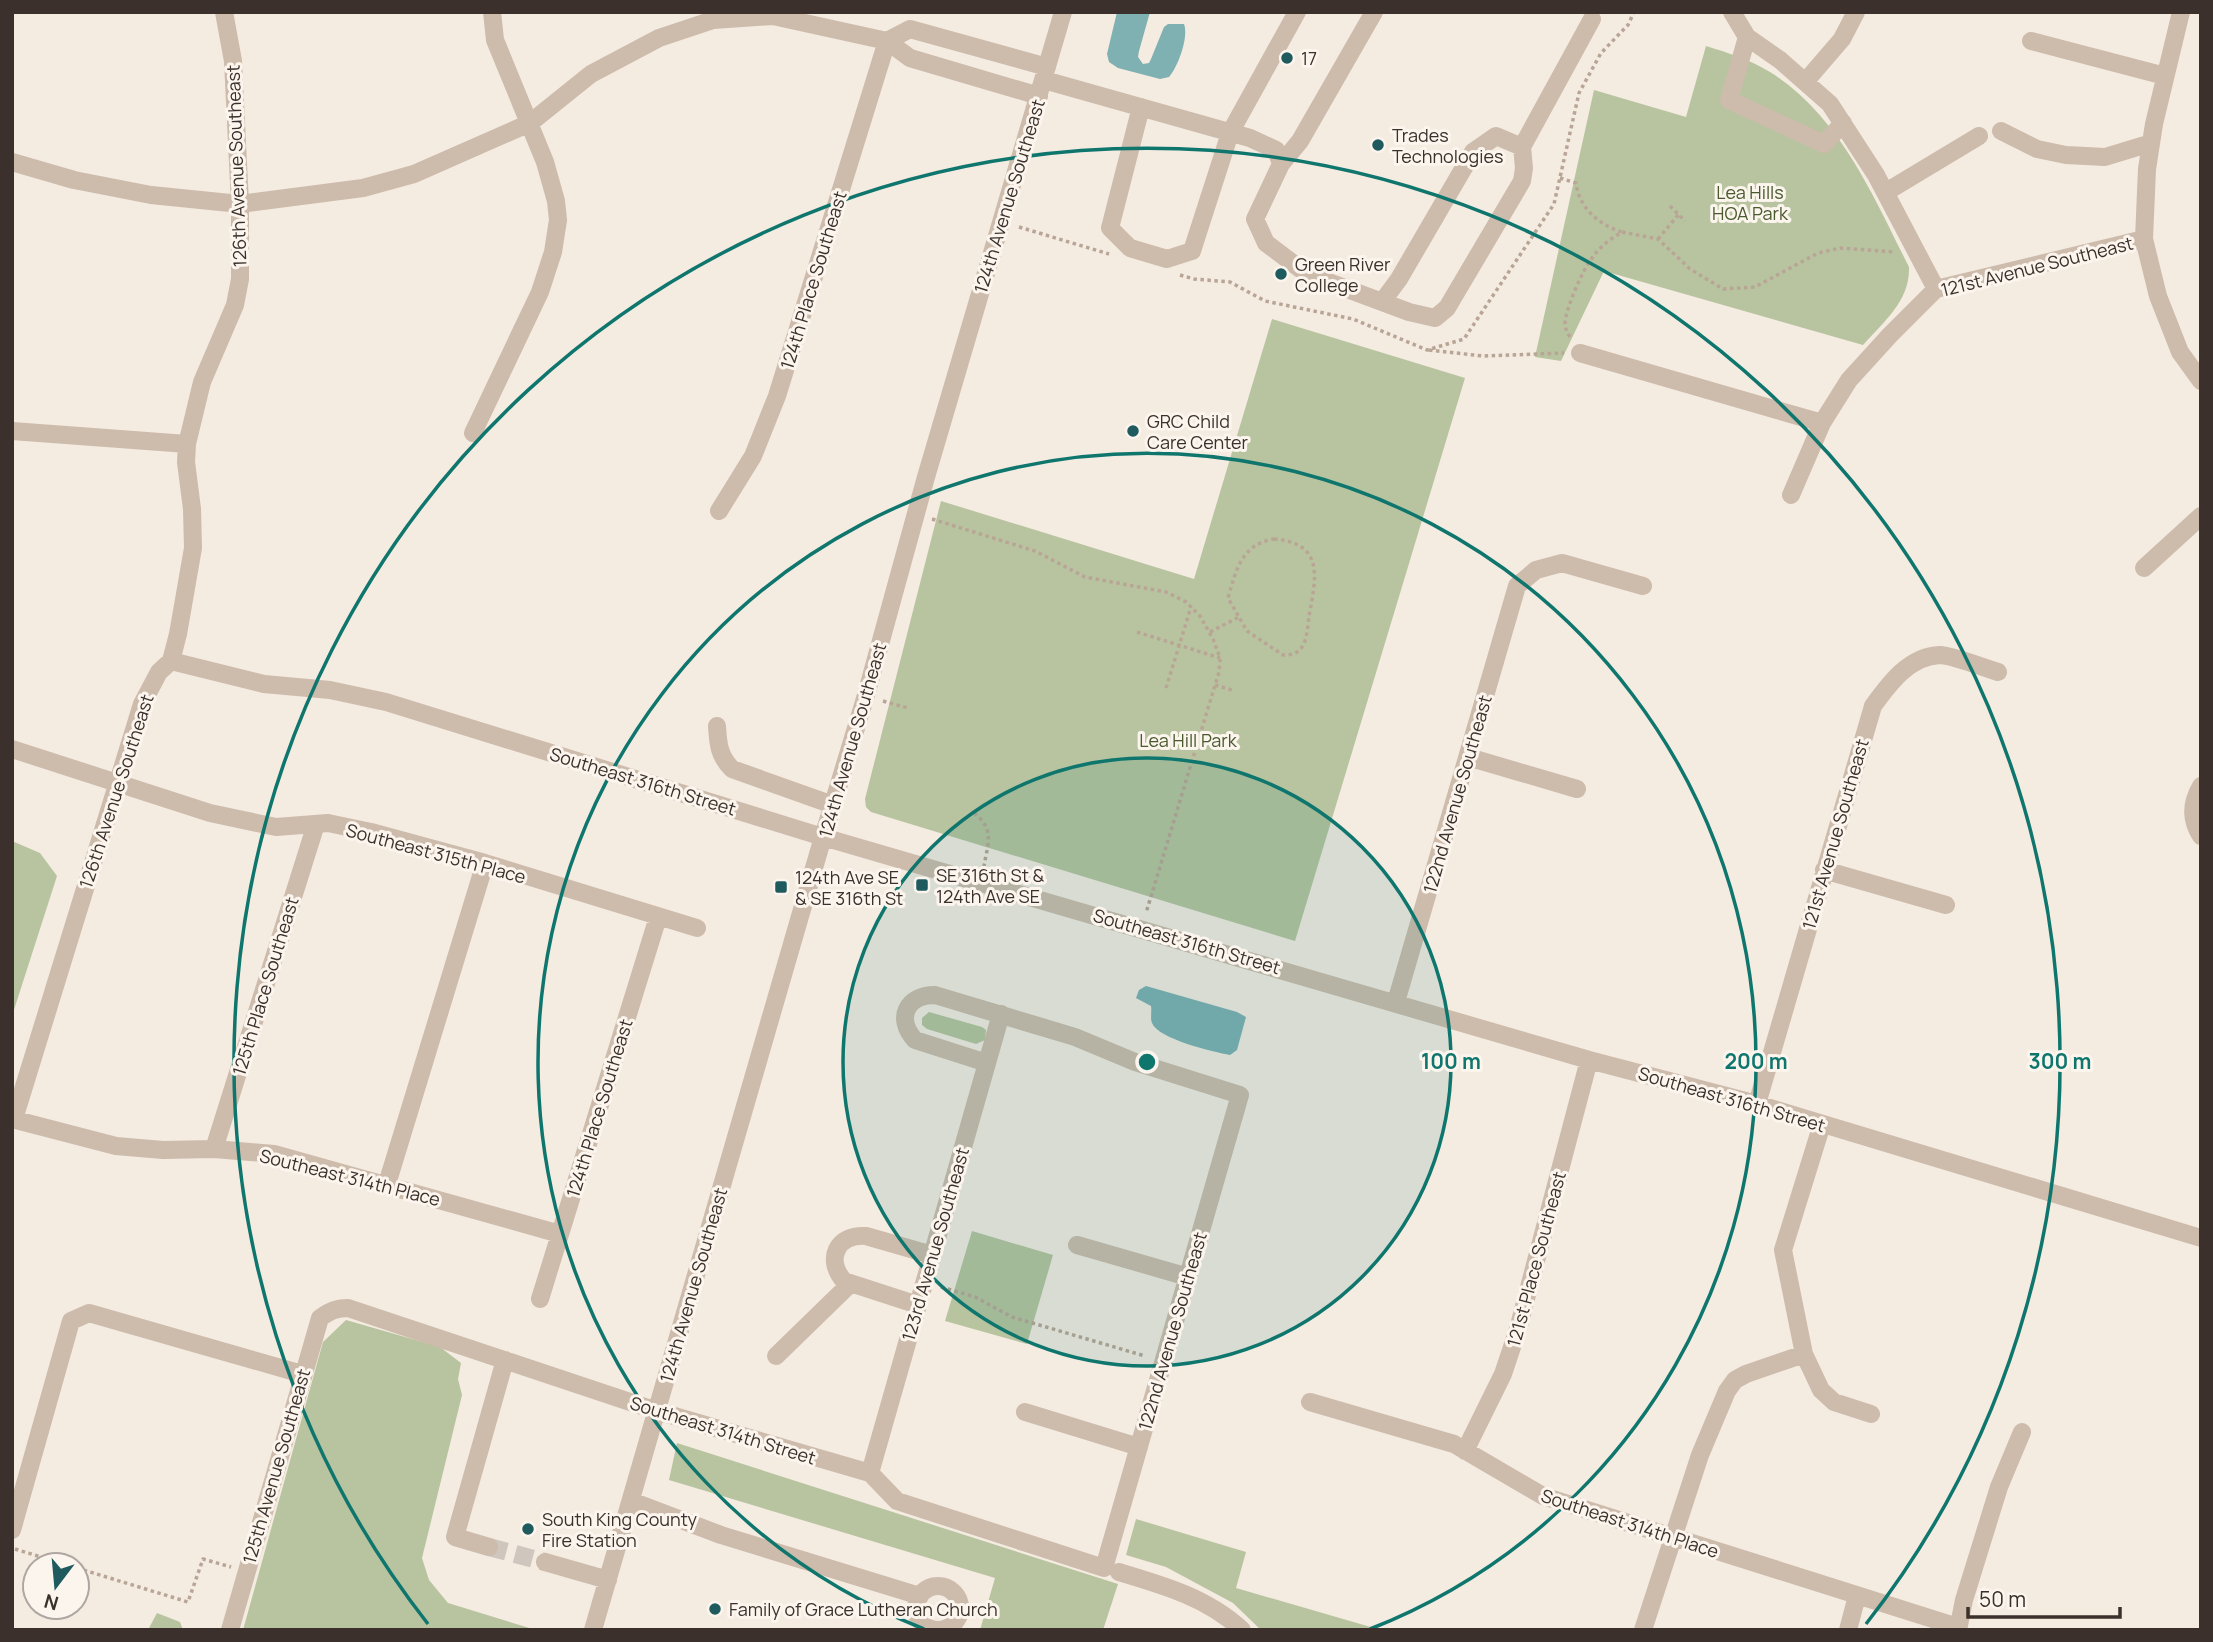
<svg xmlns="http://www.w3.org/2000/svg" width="2213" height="1642" viewBox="0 0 2213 1642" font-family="Manrope,sans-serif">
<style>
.green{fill:#b8c4a0}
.water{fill:#7fb0b2}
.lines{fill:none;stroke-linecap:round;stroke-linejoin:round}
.minor-tunnel{stroke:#cfc6bd;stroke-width:18;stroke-dasharray:18 9;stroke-linecap:butt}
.path{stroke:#b9a596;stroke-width:3.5;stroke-dasharray:3.5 3.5;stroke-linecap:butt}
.minor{stroke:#cdbbac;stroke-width:18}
.ring{fill:none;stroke:#0f766e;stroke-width:3.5}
.poi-dot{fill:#1f5a5e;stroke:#fbf5ee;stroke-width:2.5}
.labels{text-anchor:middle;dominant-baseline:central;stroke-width:6;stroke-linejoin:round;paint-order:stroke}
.poi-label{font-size:18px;fill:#3b302b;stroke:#fbf5ee;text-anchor:start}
.street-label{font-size:18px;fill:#3b302b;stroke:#fbf5ee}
.park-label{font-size:18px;fill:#4a5a2e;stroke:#fbf5ee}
.centre{fill:#0f766e;stroke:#fbf5ee;stroke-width:3.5}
.ring-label{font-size:21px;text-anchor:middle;font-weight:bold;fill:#0f766e;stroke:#fbf5ee;stroke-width:6;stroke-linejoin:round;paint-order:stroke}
</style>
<rect width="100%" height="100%" fill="#f4ebe1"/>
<path class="green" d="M1706,46c23,7 44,14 64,26 70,44 103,124 139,195 1,34 -25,54 -46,78l-259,-74 -43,90 -26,-4 59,-267 92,27z
M1272,319l193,59 -170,563 -424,-129 -5,-5 -1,-8 76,-298 253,78z
M12,841l28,12 17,23 -45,140z
M929,1012l53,15 4,3 -1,10 -9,4 -49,-15 -5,-4v-7z
M972,1231l81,24 -26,89 -82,-23z
M346,1320l94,27 21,16 -3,16 4,16 -40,163 7,22 19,23 88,27h-293l80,-288z
M677,1443l441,141 -15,46h-123l15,-52 -326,-98z
M1136,1519l110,33 -10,36 145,42h-120l-28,-27 -67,-36 -40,-12z
M157,1613l23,9 3,8h-35z"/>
<path class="water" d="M1117,12h33l-11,39 -1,6 5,7 6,-1 2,-4 13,-32 4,-3h16c5,13 -6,43 -15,53l-9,2 -42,-11 -9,-6 -2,-8z
M1146,986l91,26 9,5 -9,33 -7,5c-16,-3 -72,-16 -78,-32 -2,-5 0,-12 -1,-17l-15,-8 3,-8z"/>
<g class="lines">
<path class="minor-tunnel" d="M489,1547l56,15"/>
<path class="path" d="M1560,178l16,5c3,25 23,42 46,49
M1670,206l15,15
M1019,227l90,27
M1658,239l21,-25
M1180,275l14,4 36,3 35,19 88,18 74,31 37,-11 90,-135 25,-111 22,-40 27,-28 6,-13
M1570,337c-3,-5 -5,-9 -5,-15 2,-16 16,-48 25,-61 8,-13 20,-22 32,-29l36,7 32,30 33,20 32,-2 63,-34 22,-5 54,4
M1429,350l54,6 81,-3
M932,519l103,32 50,26 81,15 20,10 14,14 13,23 7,19 -1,14 -73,241
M1274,539c51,4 42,39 35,77 -1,9 -2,24 -7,31 -5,7 -11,8 -19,8l-36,-24 -19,-33c8,-27 13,-54 46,-59z
M1137,632l83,26
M1210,632l29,-15
M1215,685l20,6
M1166,688l25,-81
M883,701l25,7
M974,813c21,17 14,29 10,53
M941,1287l34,10 37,20 133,39
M15,1549l52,16
M77,1568l111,34 15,-43 28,8"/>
<path class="minor" d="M1732,12l15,25 33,23 50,44 46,71 60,114
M2181,12l-27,112 -7,45 -3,70 14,57 22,56 21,29
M1747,37l-18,63 95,44 19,-21
M887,41l23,-12 137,38
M2031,41l134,35
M1044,80l206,58 26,12 5,14 -26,55 11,24 41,31 102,38 26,6 12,-10 75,-127 2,-13 -2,-21 70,-128
M1805,82l37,-43 14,-27
M1141,107l-31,121 20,20 37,11 25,-8 38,-118 67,-121
M2001,131l36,18 29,6 39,2 46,-14
M12,162l62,18 77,15 89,9 123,-16 51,-14 116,-51 61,-49 68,-36 54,-18 60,-4 114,25 23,17 129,38
M1281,164l19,-23 74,-129
M1886,192l93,-56
M1382,302l17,-23 74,-127 23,-16 26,11
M1580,353l242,70
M12,431l175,13
M473,433l67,-141 13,-40 5,-32 -2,-19 -11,-39 -50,-122 -3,-28
M1791,495l31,-72 27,-43 41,-45 46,-46 208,-50
M719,511l34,-55 24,-60 110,-355
M2144,568l57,-52
M171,661l93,23 66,6 56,12 437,135 766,223 168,44 444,134
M717,726c1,18 2,30 15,43l101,36
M12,749l198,64 66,14 52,-4 43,9 114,31 212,65
M1468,757l109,32
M2201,786c-10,17 -11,33 0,50
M1824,870l122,35
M1396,1002l121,-416 19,-16 26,-7 81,23
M1757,1104l116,-398c16,-22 36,-50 67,-51 12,0 44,13 58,17
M12,1119l104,27 47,4 51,-1 60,5 286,80
M14,1119l128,-415 17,-32 12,-11 7,-27 15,-86 -1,-39 -6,-47 1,-18 15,-62 33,-77 5,-26v-75l-7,-143 -9,-49
M1822,1124l-39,126 21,104 17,36 13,12 37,12
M214,1149l102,-325
M387,1184l98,-321
M1077,1245l111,32
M540,1299l118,-382
M918,1305l-74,-24c-19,-22 -7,-47 22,-45l66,19
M776,1356l74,-72
M1310,1402l144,42 89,52 415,131
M1025,1412l114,35
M1465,1451l38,-77 15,-45 71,-269
M870,1473l131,-459
M631,1501l90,34 199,61
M12,1530l59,-209 18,-8 213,61
M489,1547l-34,-10 50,-177
M545,1562l63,18
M1119,1572c44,13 89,26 123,58
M916 1608a22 22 0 1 1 44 0a22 22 0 1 1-44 0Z
M230,1630l90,-312c10,-7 16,-10 28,-10l309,103 213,62 27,28 207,67 136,-473 -105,-33 -60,-25 -140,-42c-28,0 -40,23 -20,45l72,23
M593,1630l230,-793 43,-142 60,-218 137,-465
M1643,1630l57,-175 27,-64 8,-11 11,-6 58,-20
M1848,1630l9,-34
M1958,1630l6,-30 35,-113 23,-55"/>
</g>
<circle cx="1147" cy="1062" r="304" fill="#0f766e" fill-opacity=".12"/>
<g class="ring">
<circle cx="1147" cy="1062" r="304"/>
<path d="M924 1629A609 609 0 1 1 1370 1629"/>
<path d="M428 1624A913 913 0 1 1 1866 1624"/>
</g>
<g class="poi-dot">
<circle cx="1287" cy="58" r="7"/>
<circle cx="1378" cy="145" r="7"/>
<circle cx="1281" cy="274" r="7"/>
<circle cx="1133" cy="431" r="7"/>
<rect x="915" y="878" width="14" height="14" rx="3.5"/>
<rect x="774" y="880" width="14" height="14" rx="3.5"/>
<circle cx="528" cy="1529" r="7"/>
<circle cx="715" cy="1609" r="7"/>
</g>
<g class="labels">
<g class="poi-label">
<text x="1301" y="58">17</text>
<text x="1392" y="135">Trades<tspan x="1392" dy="21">Technologies</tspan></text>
<text x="1295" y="264">Green River<tspan x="1295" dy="21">College</tspan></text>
<text x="1147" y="421">GRC Child<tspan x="1147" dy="21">Care Center</tspan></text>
<text x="936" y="875">SE 316th St &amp;<tspan x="936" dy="21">124th Ave SE</tspan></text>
<text x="795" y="877">124th Ave SE<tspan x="795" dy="21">&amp; SE 316th St</tspan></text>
<text x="542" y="1519">South King County<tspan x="542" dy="21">Fire Station</tspan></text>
<text x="729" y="1609">Family of Grace Lutheran Church</text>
</g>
<g class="street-label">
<text transform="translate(236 166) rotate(-92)">126th Avenue Southeast</text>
<text transform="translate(1009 196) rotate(-73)">124th Avenue Southeast</text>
<text transform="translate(2037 266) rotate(-14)">121st Avenue Southeast</text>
<text transform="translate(813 280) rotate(-73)">124th Place Southeast</text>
<text transform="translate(852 740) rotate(-74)">124th Avenue Southeast</text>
<text transform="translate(643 781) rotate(17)">Southeast 316th Street</text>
<text transform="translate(116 791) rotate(-72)">126th Avenue Southeast</text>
<text transform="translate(1457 794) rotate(-74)">122nd Avenue Southeast</text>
<text transform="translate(1835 834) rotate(-74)">121st Avenue Southeast</text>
<text transform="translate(436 853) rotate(15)">Southeast 315th Place</text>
<text transform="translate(1187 941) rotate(16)">Southeast 316th Street</text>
<text transform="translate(265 986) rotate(-73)">125th Place Southeast</text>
<text transform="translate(1732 1099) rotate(16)">Southeast 316th Street</text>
<text transform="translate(599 1108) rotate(-73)">124th Place Southeast</text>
<text transform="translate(350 1177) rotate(14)">Southeast 314th Place</text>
<text transform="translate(935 1244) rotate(-74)">123rd Avenue Southeast</text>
<text transform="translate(1536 1259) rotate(-75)">121st Place Southeast</text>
<text transform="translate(693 1285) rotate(-74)">124th Avenue Southeast</text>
<text transform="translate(1172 1331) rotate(-74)">122nd Avenue Southeast</text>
<text transform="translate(723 1430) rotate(17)">Southeast 314th Street</text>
<text transform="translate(276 1466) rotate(-74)">125th Avenue Southeast</text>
<text transform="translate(1630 1523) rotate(18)">Southeast 314th Place</text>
</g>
<g class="park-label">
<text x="1750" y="192">Lea Hills<tspan x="1750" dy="21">HOA Park</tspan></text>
<text x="1188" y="740">Lea Hill Park</text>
</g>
</g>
<circle cx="1147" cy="1062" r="10" class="centre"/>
<g class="ring-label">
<text x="1451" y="1069">100 m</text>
<text x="1756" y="1069">200 m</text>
<text x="2060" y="1069">300 m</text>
</g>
<rect width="2213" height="1642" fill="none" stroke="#3b302b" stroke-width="28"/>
<g transform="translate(56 1586) rotate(196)"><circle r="33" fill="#fbf5ee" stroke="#aea6a0" stroke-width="2"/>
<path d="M0-5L12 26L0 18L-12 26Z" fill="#1f5a5e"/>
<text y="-10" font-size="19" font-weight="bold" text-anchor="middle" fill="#3b302b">N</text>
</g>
<path d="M1968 1607v10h152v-10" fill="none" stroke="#3b302b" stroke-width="3.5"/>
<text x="1979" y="1607" font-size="21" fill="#3b302b" stroke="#fbf5ee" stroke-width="5" paint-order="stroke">50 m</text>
</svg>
